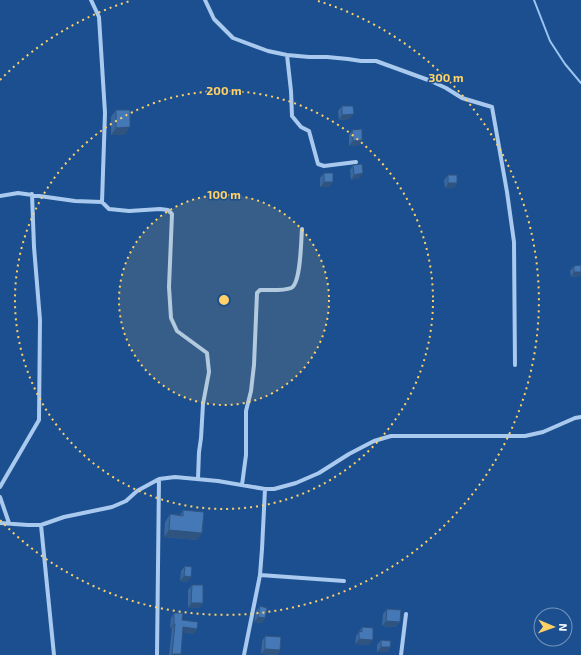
<svg xmlns="http://www.w3.org/2000/svg" width="581" height="655" viewBox="0 0 581 655" font-family="'Exo 2',sans-serif">
<style>
.lines{fill:none;stroke-linecap:round;stroke-linejoin:round}
.stream{stroke:#9cc4f0;stroke-width:2}
.street{stroke:#a9c9ee;stroke-width:4}
.wall{fill:#3a679d}
.shaded-wall{fill:#305480}
.building{fill:#4478b7;stroke:#305480}
.ring{fill:none;stroke:#ffd166;stroke-width:2;stroke-dasharray:2 4}
.centre{fill:#ffd166;stroke:#1b4f8f;stroke-width:2}
.ring-label{font-size:12px;text-anchor:middle;font-weight:bold;fill:#ffd166;stroke:#1b4f8f;stroke-width:3;stroke-linejoin:round;paint-order:stroke}
</style>
<rect width="100%" height="100%" fill="#1b4f8f"/>
<g class="lines">
<path class="stream" d="M534,0l16,41 15,23 16,19"/>
<path class="street" d="M91,0l8,17 6,96 -3,89
M205,0l9,19 19,19 35,13 19,4 22,2h18l21,2 13,2h15l55,20 15,7 16,10 30,9 15,85 7,50 1,123
M287,55l4,36 1,25 9,11 8,4 9,33 6,2 32,-4
M0,196l18,-3 57,8 27,1 7,7 20,2 31,-2 8,1 4,4 -3,73 2,31 6,13 30,22 2,19 -6,32 -2,34 -2,14 -1,27
M242,485l4,-30v-44l5,-20 3,-26 3,-72 3,-3c8,0 24,1 31,-2 10,-4 10,-48 11,-59
M0,487l39,-67 1,-100 -6,-73 -2,-53
M0,497l9,26
M0,523l28,2h13l23,-8 48,-10 14,-6 11,-10 22,-12 16,-2 43,4 47,8h9l22,-6 23,-10 30,-19 25,-13 17,-5h134l18,-4 32,-14 6,-1
M41,525l13,130
M260,575l84,6
M157,655l2,-176
M244,655l16,-80 2,-26 3,-60
M401,655l5,-41"/>
</g>
<path class="wall" d="M342,106l8,13 -11,1 -1,-9z
M116,110l9,25h-14v-18z
M352,130l10,10 -3,5 -10,1v-11z
M353,165l7,13 -9,2 -1,-10z
M324,173l5,14h-9v-9z
M448,175l9,8 -3,5h-9l-1,-8z
M574,266l7,10 -10,1 -1,-6z
M183,510l19,23 -5,7 -33,-3 1,-15 5,-8 10,1z
M185,566l6,11 -4,5 -7,-1 1,-10z
M192,585l11,18 -4,5h-11v-18z
M260,606l5,12 -3,5 -8,-1 2,-11z
M387,609l9,18 -14,-1 1,-12z
M174,613l8,7 12,14 -11,-2 -3,23h-11l3,-27h-2l1,-10z
M362,627l7,18 -14,-1 1,-8z
M265,636l15,14 -3,5 -16,-1 1,-13z
M381,640l9,7 -3,5h-10v-7z"/>
<path class="shaded-wall" d="M354,114l-4,5 -11,1 3,-5z
M130,127l-5,8h-14l5,-7z
M362,140l-3,5 -10,1 4,-5z
M363,173l-3,5 -9,2 3,-5z
M324,182h9l-4,5h-9z
M448,183h9l-3,5h-9z
M574,272h7v4l-10,1z
M169,530l33,3 -5,7 -33,-3z
M184,576l7,1 -4,5 -7,-1z
M191,603h12l-4,5h-11z
M258,617l7,1 -3,5 -8,-1z
M386,621l14,1 -4,5 -14,-1z
M174,624h1l-3,4h-2z
M183,627l14,2 -3,5 -14,-2z
M359,639l14,1 -4,5 -14,-1z
M381,647h9l-3,5h-10z
M265,649l15,1 -3,5 -16,-1z
M172,654h9l-1,1h-9z"/>
<path class="building" d="M342,106h11l1,8 -12,1z
M116,110h14v17l-14,1z
M362,129v11l-9,1 -1,-11z
M362,164l1,9 -9,2 -1,-10z
M324,173h9v9h-9z
M448,175h9v8h-9z
M581,265v7h-7v-6z
M183,510l21,2 -2,21 -33,-3 1,-16 13,2z
M185,566l7,1 -1,10 -7,-1z
M192,585h11v18h-12z
M260,606l7,2 -2,10 -7,-1z
M387,609l14,1 -1,12 -14,-1z
M174,613h9l-1,7 16,2 -1,7 -14,-2 -2,27h-9l3,-30h-1z
M362,627l11,1v12l-14,-1v-8l3,1z
M265,636l16,1 -1,13 -15,-1z
M381,640l10,1 -1,6h-9z"/>
<circle cx="224" cy="300" r="105" fill="#ffd166" fill-opacity=".12"/>
<g class="ring">
<circle cx="224" cy="300" r="105"/>
<circle cx="224" cy="300" r="209"/>
<path d="M0 80A314 314 0 0 1 130 1M318 1A314 314 0 1 1 0 520"/>
</g>
<circle cx="224" cy="300" r="6" class="centre"/>
<g class="ring-label">
<text x="446" y="82">300 m</text>
<text x="224" y="95">200 m</text>
<text x="224" y="199">100 m</text>
</g>
<g transform="translate(553 627) rotate(92)"><circle r="19" fill="#1b4f8f" stroke="#7695bc"/>
<path d="M0-3L7 15L0 10L-7 15Z" fill="#ffd166"/>
<text y="-6" font-size="11" font-weight="bold" text-anchor="middle" fill="#ffffff">N</text>
</g>
</svg>
